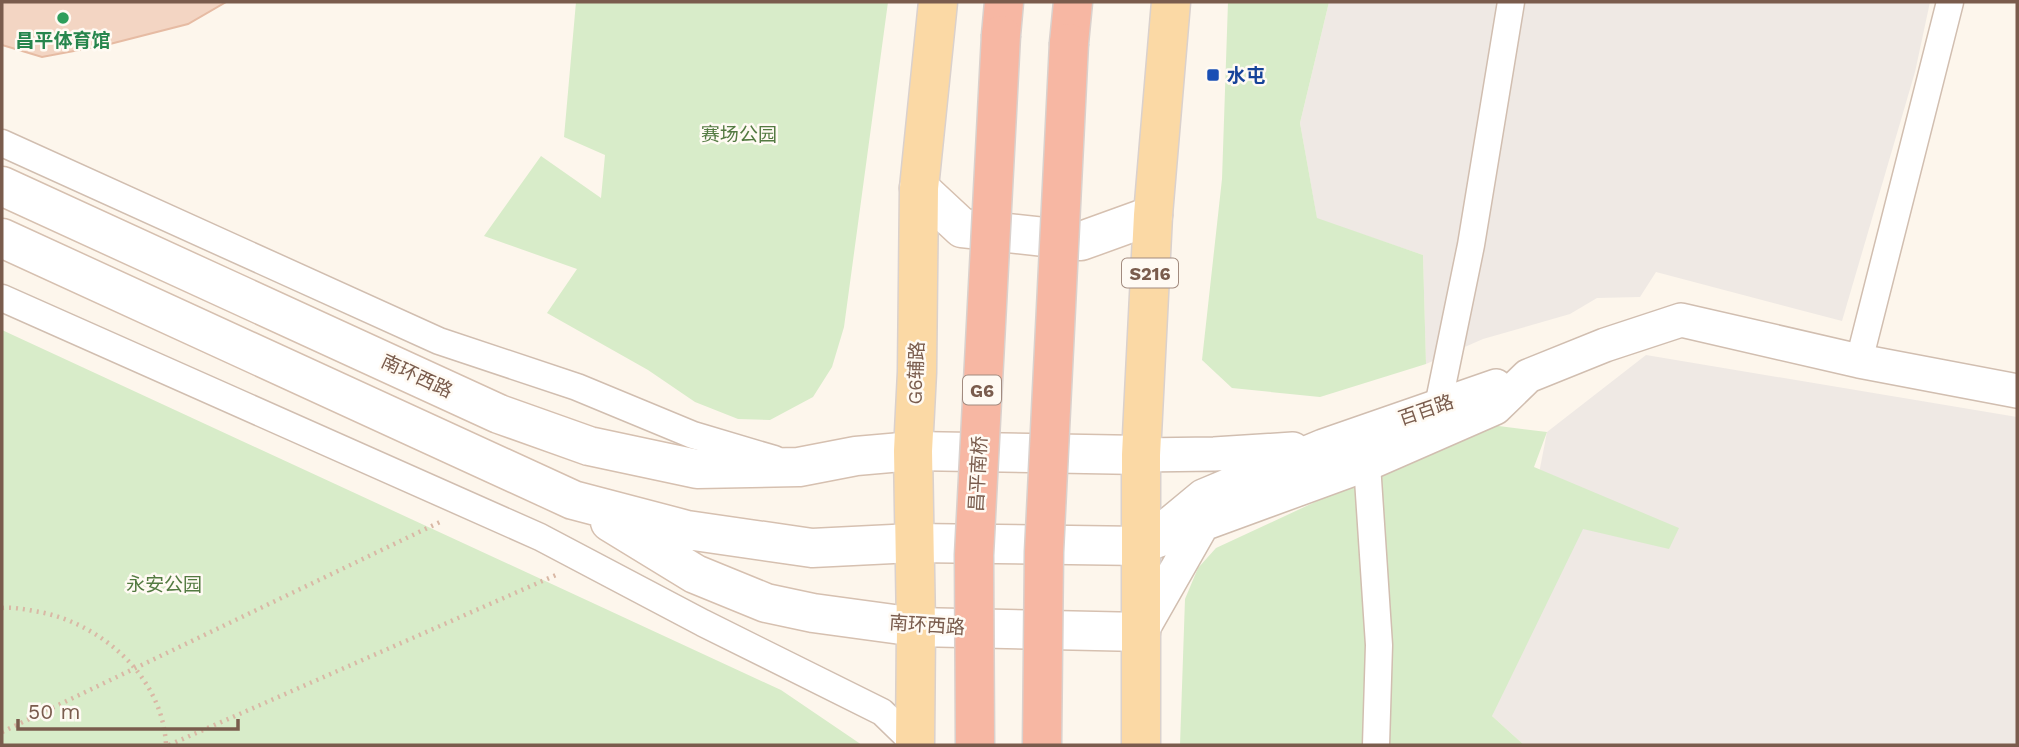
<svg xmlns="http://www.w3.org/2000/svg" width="2019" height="747" viewBox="0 0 2019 747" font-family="'Work Sans','Noto Sans SC',sans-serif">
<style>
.industrial{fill:#efe9e4}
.green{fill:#d8ecc9}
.building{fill:#f3d5c3;stroke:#e6bba3;stroke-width:2}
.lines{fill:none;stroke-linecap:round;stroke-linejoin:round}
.minor-casing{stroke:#d1beb0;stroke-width:29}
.tertiary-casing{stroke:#d1beb0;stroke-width:36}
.secondary-casing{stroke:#d6c0b0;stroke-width:41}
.primary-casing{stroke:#dad1cd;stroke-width:41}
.motorway-casing{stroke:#dad1cd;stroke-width:41}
.path{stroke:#d9b8a5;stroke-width:4.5;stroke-dasharray:2 5;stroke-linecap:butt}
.minor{stroke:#fff;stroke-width:26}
.tertiary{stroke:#fff;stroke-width:33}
.secondary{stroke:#fff;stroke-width:38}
.primary{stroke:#fbd9a5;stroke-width:38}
.motorway{stroke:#f7b7a3;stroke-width:38}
.motorway-bridge-casing{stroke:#dad1cd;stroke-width:41;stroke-linecap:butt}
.motorway-bridge{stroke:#f7b7a3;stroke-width:38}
.leisure-dot{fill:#2e9e5b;stroke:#fffaf3;stroke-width:2.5}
.transit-dot{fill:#1a4fb4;stroke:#fffaf3;stroke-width:2.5}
.labels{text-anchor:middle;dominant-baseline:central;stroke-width:5;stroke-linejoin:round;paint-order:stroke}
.shield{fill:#fffaf3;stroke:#a28b7f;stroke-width:2}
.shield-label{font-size:18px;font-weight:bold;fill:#7a5c4d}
.leisure-label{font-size:19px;font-weight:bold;fill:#27864d;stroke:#fffaf3}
.transit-label{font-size:19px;font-weight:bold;fill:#164399;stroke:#fffaf3;text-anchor:start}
.park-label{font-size:19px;fill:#537a41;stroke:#fffaf3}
.street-label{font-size:19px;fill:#7a5c4d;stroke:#fffaf3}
</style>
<rect width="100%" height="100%" fill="#fdf6ec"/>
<path class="industrial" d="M1329,2h601l-15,70 -73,249 -186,-49 -16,25 -43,1 -27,16 -87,25 -57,25 -3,-109 -106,-36 -17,-96z
M1646,355l371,62v328h-493l-32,-29 55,-284z"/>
<path class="green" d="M576,2h312l-44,325 -12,40 -19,30 -43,23 -32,-1 -43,-17 -47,-32 -101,-57 30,-44 -93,-33 57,-80 60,42 4,-43 -41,-18z
M1228,2h101l-29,121 17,95 106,37 3,109 -106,33 -88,-9 -30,-28 20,-181z
M2,330l779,360 81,55h-860z
M1483,424l64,8 -13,35 145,61 -10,21 -86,-20 -91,187 32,29h-344l5,-146 13,-31 18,-20z"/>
<path class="building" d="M2,2h224l-38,22 -82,21 -64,12 -40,-12z"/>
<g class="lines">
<g class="minor-casing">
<path id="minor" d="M2,143l437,198 138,46 116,48 81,24
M2,298l538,239 163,86 179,89 33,32
M1859,361l91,-359
M1438,406l33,-161 40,-243
M1367,464l12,181 -3,100"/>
</g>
<g class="tertiary-casing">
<path id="tertiary" d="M1141,455l73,-1 79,-5
M1162,530l41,-34 120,-50 173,-60
M1143,546l224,-82 128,-56 33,-32 77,-31 76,-25 178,41 158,30
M1141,632l61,-107"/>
</g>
<g class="secondary-casing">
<path id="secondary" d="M2,186l497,228 90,32 108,23 102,-2 57,-11 57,-5 228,4
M919,188l43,40 119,13 72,-26
M2,238l571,262 114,30 125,18 101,-5 230,3
M610,522l85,52 71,29 47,10 103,14 225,5"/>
</g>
<g class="primary-casing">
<path id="primary" d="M915,745l1,-118 -3,-176 4,-79 2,-184 19,-186
M1141,745v-290l12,-240 18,-213"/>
</g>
<g class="motorway-casing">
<path id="motorway" d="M1001,35l3,-33
M1069,43l4,-41"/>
</g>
<path class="path" d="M2,608c11,-1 21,1 32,3 65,10 129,65 132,134
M2,732l438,-210
M169,745l387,-170"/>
<use href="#minor" class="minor"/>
<use href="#tertiary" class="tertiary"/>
<use href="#secondary" class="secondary"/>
<use href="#primary" class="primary"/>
<use href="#motorway" class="motorway"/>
<g class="motorway-bridge-casing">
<path id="motorway-bridge" d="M975,745l-1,-190 27,-520
M1042,745l2,-193 25,-509"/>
</g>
<use href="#motorway-bridge" class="motorway-bridge"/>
</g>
<circle class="leisure-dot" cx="63" cy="18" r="7"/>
<rect class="transit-dot" x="1206" y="68" width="14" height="14" rx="3.5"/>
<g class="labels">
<g class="shield">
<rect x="1122" y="258.5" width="56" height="29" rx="5"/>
<rect x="963" y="375.5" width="38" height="29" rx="5"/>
</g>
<g class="shield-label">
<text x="1150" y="273">S216</text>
<text x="982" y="390">G6</text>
</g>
<g class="leisure-label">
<text x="63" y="40">昌平体育馆</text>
</g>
<g class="transit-label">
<text x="1227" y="75">水屯</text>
</g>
<g class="park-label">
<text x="739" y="134">赛场公园</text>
<text x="164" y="584">永安公园</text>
</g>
<g class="street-label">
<text transform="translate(916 373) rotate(-88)">G6辅路</text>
<text transform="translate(417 376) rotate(25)">南环西路</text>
<text transform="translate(1426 410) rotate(-19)">百百路</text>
<text transform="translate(978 474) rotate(-87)">昌平南桥</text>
<text transform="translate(927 625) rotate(4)">南环西路</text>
</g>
</g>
<rect width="2019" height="747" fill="none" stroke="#7a5c4d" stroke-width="7"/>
<path d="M18 719v10h220v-10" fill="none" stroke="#7a5c4d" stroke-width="3.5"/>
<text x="28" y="719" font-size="21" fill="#7a5c4d" stroke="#fffaf3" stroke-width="5" paint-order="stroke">50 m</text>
</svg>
